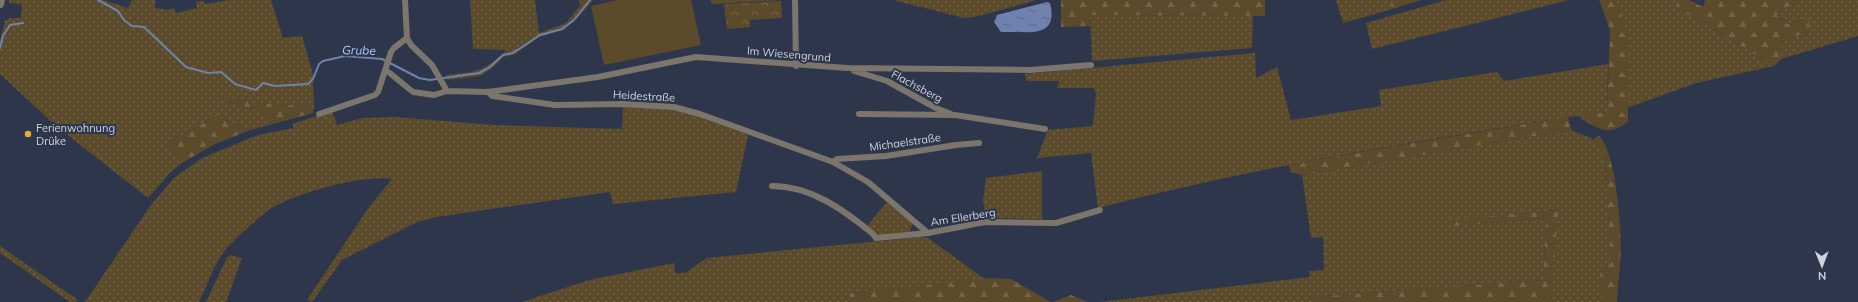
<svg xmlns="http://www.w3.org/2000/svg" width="1858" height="302" viewBox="0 0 1858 302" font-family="Mulish,sans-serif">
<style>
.grass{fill:url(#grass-dots)}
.forest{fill:url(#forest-firs)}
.park{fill:url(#park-crowns)}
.pitch{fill:#5b4b2b}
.water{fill:url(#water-ripples)}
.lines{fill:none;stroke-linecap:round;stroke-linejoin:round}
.stream{stroke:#7081ad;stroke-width:2}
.minor{stroke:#7b756b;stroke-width:6}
.tertiary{stroke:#7b756b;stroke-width:8}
.poi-dot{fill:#e3ae34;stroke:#2e364b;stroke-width:1.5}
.labels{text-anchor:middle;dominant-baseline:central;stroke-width:4;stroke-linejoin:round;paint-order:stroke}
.street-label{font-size:11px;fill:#ced3e0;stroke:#2e364b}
.poi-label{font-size:11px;fill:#ced3e0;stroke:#2e364b;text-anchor:start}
.water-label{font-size:12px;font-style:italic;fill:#afc5fb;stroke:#2e364b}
</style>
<defs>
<pattern id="grass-dots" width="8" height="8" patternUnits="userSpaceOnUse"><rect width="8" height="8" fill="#5b4b2b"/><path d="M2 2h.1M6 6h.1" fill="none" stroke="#716449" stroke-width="1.8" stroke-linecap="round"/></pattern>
<pattern id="forest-firs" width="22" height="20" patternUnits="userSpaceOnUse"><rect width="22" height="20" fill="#5b4b2b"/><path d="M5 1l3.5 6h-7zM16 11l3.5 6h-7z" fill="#716449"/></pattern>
<pattern id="park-crowns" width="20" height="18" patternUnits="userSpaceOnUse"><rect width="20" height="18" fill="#5b4b2b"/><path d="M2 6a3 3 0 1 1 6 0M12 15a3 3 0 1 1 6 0" fill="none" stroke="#716449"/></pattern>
<pattern id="water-ripples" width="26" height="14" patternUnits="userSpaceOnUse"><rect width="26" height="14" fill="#7081ad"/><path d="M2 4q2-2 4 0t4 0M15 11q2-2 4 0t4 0" fill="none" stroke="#5e6a88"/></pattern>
</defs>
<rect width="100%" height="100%" fill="#2e364b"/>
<path class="grass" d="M9,0h94l25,8 4,-8h23v8l13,2 6,-2 2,5 21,-5 -1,-6 8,-1 1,3 25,-4h41l12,38 19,-2 11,38 1,33 -61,-5 -35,-5v3l44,11 11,13 -23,6 -34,-14 -51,28 17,19 -12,10 -22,25 -92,-72 -56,-52v-34l5,-19 5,-3h11l1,-14 -13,-1z
M470,0h65l4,33 27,-10 14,-17 -1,-6h5l-4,5 4,6 -20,19 -25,7 -24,17 -11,3 -13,12 -11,7 -32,4 -3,-5c34,-4 36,-2 62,-25l-34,-1z
M893,0h144l-62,17 -11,1z
M1336,0h54l2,9 -49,14z
M1446,0h123l-197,49 -6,-26z
M1616,0h62l-2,7 98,59 -78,17 -69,25 1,-71z
M1797,0h61v36l-77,23v-18l27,-9 -4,-13 -16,5 -12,-9z
M1090,15l163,1 -1,32 -160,13z
M1255,53l1,25 21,-11 14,53 90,-14 -2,-16 118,-18 7,9 104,-17 -1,48c-56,7 -112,17 -168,26 -115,19 -229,41 -341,70l-7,-55 -54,5 11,-28 45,-4 3,-32 -2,-6h-37l2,-7h-33l-1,-7z
M623,106l51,4 27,7 47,18 -12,57 -123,12 -3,-12 -174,25 -19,5 -75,38 -30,42 -5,-2 62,-93 23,-28c-28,-5 -96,14 -120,29 -8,4 -44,37 -49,45 -10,14 -16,33 -24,49h-114l66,-97 23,-27 28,-20 56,-23 36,-7 -2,-4 40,-13 5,14 26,-7 32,-1 99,8 128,4z
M1571,130l22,9 12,18 6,106 -11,10 3,29h-52l6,-92 -104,11 1,5 92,-8 -3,62 -231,17 1,5h-213l210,-25 -1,-6 15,-1 -1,-33 -12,1 -9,-63z
M1042,171v48l-56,-1 -3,-17 3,-23z
M887,202l26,22 -4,8 -31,3 -11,-9z
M921,237l7,1 58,42 -136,13v9h-328l67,-22 85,-17 1,10h10l22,-15z
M0,246l78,54 -2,2h-6l-70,-49z
M231,255l11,3 -16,44h-20l21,-45z"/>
<path class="forest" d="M584,0h9l-9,11 -4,-6z
M710,0h72l-70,4z
M1061,0h204v16l-175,-1 1,11 -30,1z
M1390,0h31l-29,9z
M1599,0h17l12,37v85c-22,14 -25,8 -47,-3l-1,-4 27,-3 3,-82z
M1678,0h11l14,7 2,-7h92l-21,15 12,9 16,-5 5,3 -1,10 -26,9 -1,18 -7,7 -98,-59z
M218,97l35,5 61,5 -1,6 -40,11 -11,-13 -44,-11z
M216,116l34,14 -37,15 -31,18 -17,-19z
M1568,117l3,13 -269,45 -11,-3 -2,-7 100,-18z
M1599,136c17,15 22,90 22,114 -1,17 -3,35 -4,52h-14l-3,-29 11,-10 -6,-106 -12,-18z
M1558,210l-7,92h-238l-1,-5 231,-17 3,-62 -92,8 -1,-6z
M992,278l19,1 40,23h-201v-9z
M1071,295l17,7h-35z"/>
<path class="park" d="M781,1l1,17 -32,2v7l-23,2 -3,-25z"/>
<path class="pitch" d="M618,0h73l10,45 -97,20 -13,-59z"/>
<path class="water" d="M1047,2l3,1c9,37 -23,28 -49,29l-7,-10 3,-7z"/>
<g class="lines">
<path class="stream" d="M98,0l20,11 6,9 8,6 12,1 42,40 22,6 13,-1 14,12 21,6 7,-7 12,3 33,-2 5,-5 6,-15 4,-3 22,-5 37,3 37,19 11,2 49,-7 11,-6 13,-12 10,-2 27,-18 22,-6 12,-9 16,-20
M0,48l3,-12 7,-11 13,-2"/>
<path class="minor" d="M405,0l2,38 4,7 21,20 15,26
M795,0l1,66
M386,70l27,22 21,3 13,-4 41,1 110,-15 98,-20 151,11 183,2 61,-5
M854,71l33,10 49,27 15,6
M488,92l4,4 63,9 68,-1 51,3 26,7 133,48 35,20 60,51
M319,114l56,-19 3,-3 13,-40 3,-4 13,-10
M859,114l96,1 90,14
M833,162l4,-3 49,-3 70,-11 23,-2
M772,186c39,0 72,24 101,48l3,4 52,-5 57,-11 71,1 44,-13"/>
<path class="tertiary" d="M0,4l1,-4"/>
</g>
<circle class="poi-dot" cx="28" cy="134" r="4"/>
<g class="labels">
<g class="street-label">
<text transform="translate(789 54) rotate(5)">Im Wiesengrund</text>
<text transform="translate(917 86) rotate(28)">Flachsberg</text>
<text transform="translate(644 96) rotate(3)">Heidestraße</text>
<text transform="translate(905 142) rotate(-8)">Michaelstraße</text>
<text transform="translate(963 217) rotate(-9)">Am Ellerberg</text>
</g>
<g class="poi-label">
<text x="36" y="128">Ferienwohnung<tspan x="36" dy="13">Drüke</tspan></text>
</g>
<g class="water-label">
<text transform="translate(359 50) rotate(1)">Grube</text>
</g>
</g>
<g transform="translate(1822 266) rotate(179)" stroke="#2e364b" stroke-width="3" paint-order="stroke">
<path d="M0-3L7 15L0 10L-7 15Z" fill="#ced3e0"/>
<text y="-6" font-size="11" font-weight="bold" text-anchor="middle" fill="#ced3e0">N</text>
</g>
</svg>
